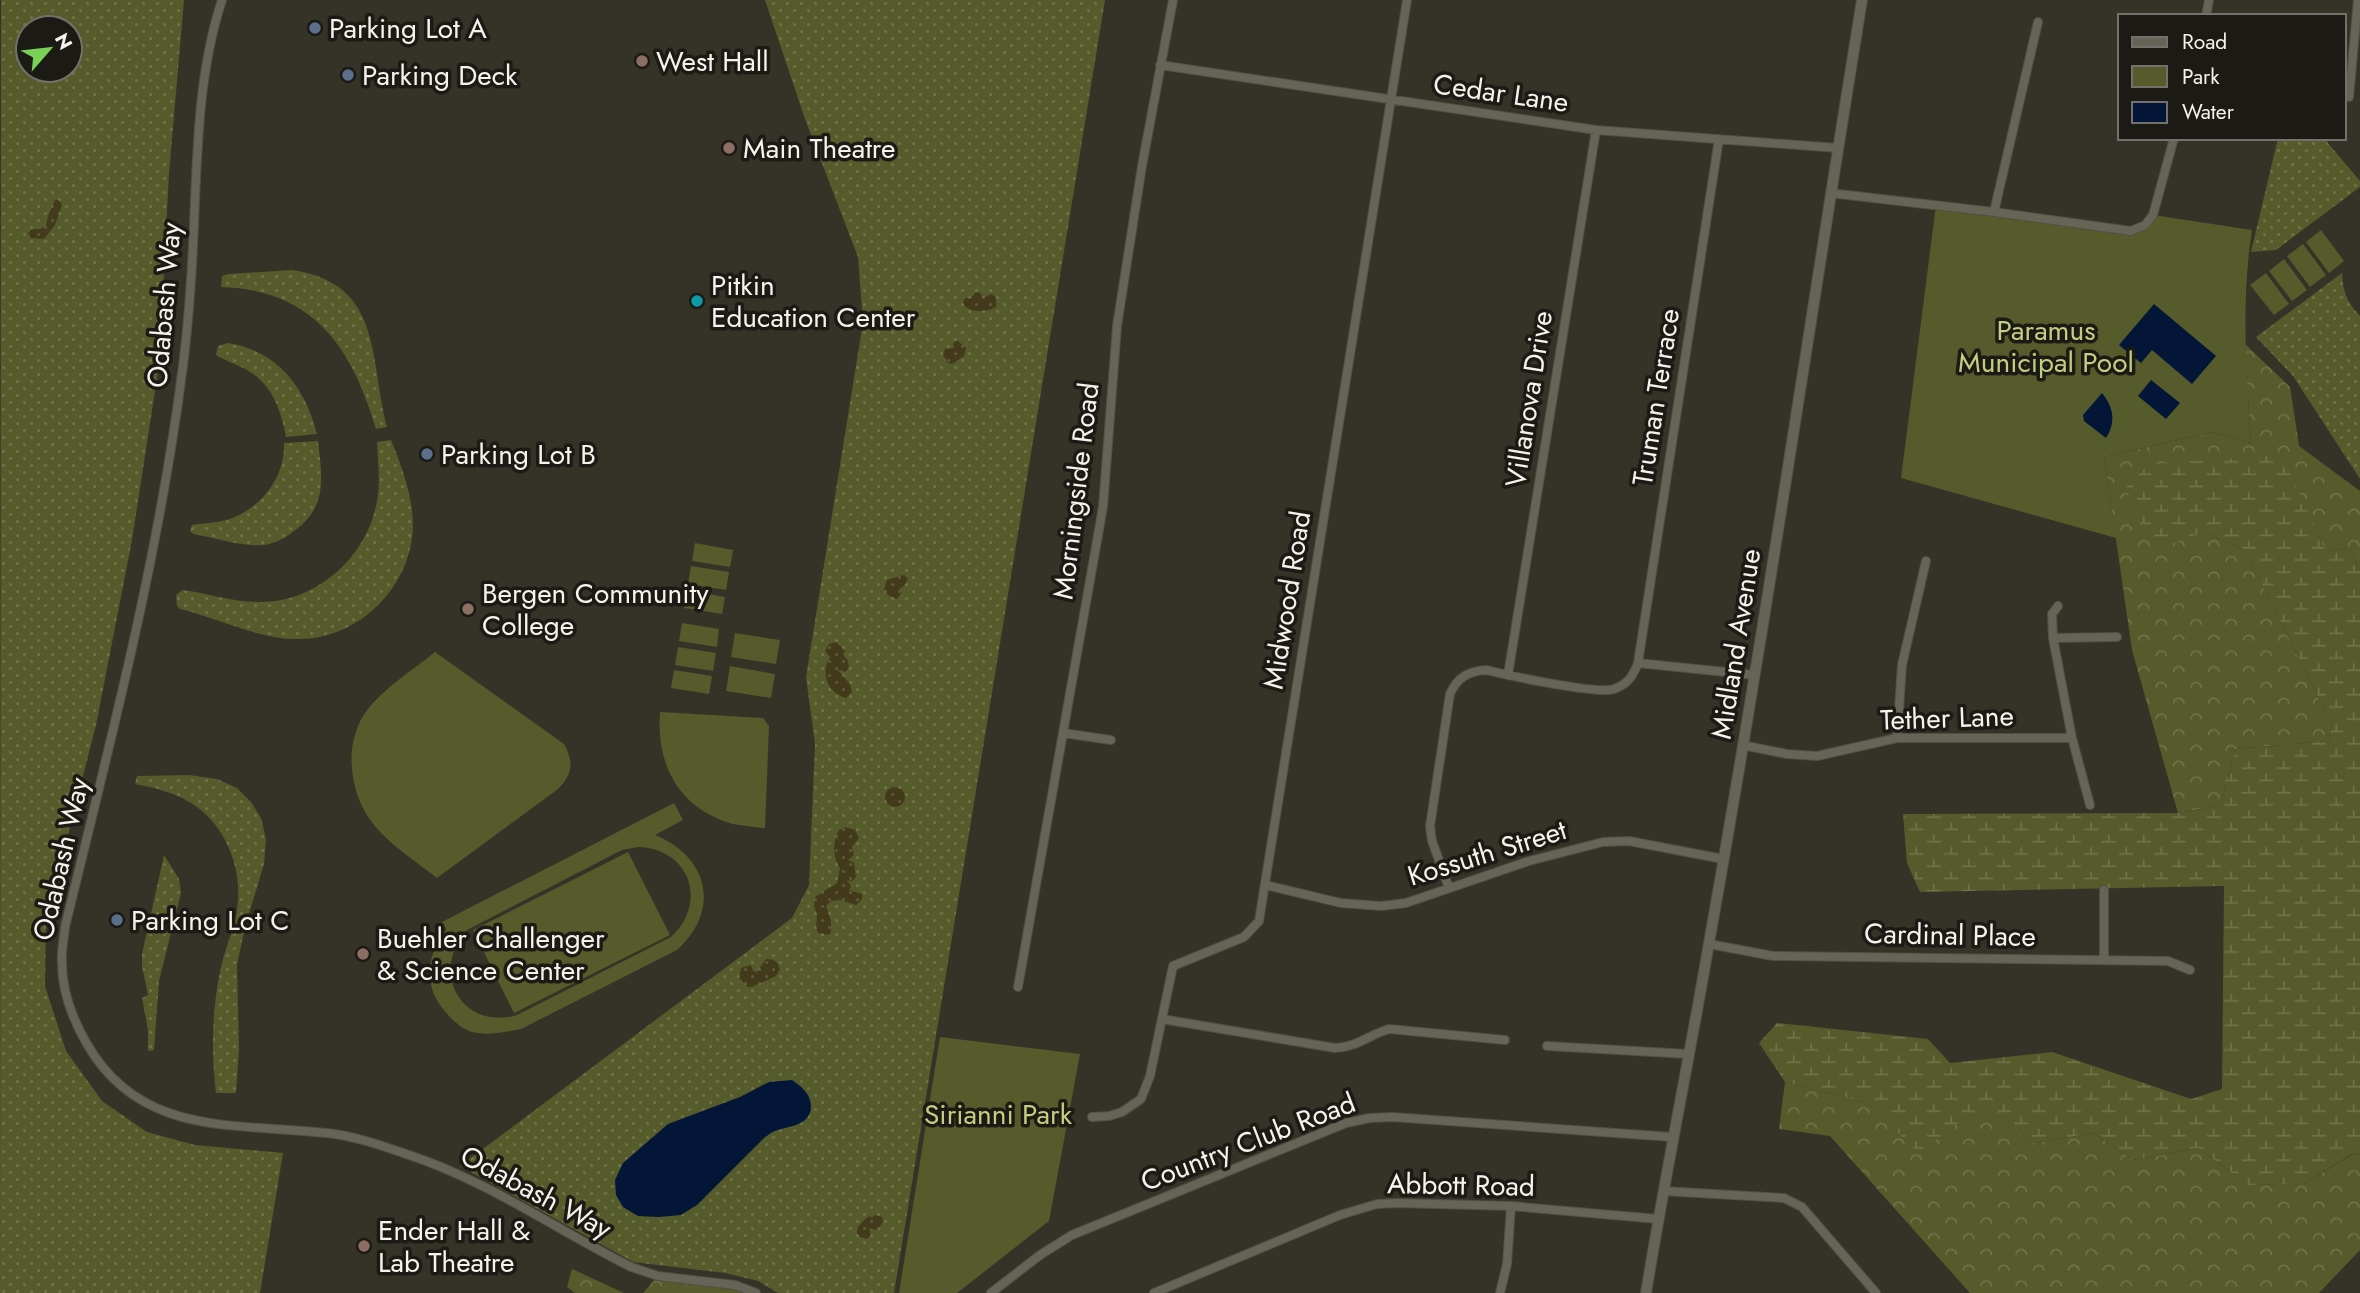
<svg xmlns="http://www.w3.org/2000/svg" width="2360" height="1293" viewBox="0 0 2360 1293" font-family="Jost,sans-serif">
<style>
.grass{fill:url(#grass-dots);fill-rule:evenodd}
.forest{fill:url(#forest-crowns)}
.wetland{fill:url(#wetland-marsh)}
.sand{fill:url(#sand-dots)}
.green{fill:#555b2a;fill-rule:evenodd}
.water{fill:#031638}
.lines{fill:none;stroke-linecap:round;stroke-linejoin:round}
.minor-casing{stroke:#514f45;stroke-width:10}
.tertiary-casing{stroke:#514f45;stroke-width:12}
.minor{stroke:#666357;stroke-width:8}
.tertiary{stroke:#666357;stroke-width:10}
.service-dot{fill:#5c6f8a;stroke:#1b1a15;stroke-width:2.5}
.education-dot{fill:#8d6e63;stroke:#1b1a15;stroke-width:2.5}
.culture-dot{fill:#0f9aa8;stroke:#1b1a15;stroke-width:2.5}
.labels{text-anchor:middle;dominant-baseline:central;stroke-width:7;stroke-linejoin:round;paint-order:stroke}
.poi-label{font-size:28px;fill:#f5f3ec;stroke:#1b1a15;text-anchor:start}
.street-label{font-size:28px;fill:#f5f3ec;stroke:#1b1a15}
.park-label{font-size:28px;fill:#c3ce80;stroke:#1b1a15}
</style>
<defs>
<pattern id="grass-dots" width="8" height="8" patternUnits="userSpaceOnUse" patternTransform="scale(1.75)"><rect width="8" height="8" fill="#555b2a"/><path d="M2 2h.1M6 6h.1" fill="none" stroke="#6e7349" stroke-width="1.8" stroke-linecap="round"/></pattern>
<pattern id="forest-crowns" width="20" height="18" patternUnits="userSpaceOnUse" patternTransform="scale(1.75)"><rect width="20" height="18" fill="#555b2a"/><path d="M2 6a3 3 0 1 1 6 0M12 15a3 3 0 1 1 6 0" fill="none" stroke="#6e7349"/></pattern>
<pattern id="wetland-marsh" width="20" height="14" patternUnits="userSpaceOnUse" patternTransform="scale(1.75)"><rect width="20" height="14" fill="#555b2a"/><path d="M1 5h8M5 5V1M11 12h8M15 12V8" fill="none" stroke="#6e7349"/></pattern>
<pattern id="sand-dots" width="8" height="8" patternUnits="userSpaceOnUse" patternTransform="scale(1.75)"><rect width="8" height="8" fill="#423a1a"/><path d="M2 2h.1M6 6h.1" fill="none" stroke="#5e573b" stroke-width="1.8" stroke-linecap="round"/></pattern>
</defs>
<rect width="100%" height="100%" fill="#353327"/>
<path class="grass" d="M1,0h183l-15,173 -10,192 -27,175 -36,185 -50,196 -1,65 21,65 36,50 45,31 48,13 88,8 -23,140h-260zM28,28h42v42h-42z
M765,0h340l-211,1293h-116l-20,-12 -33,-8 -92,-11 -173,-96 332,-248 17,-33 6,-141 -9,-67 57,-355 -5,-65 -53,-138z
M2278,138h53l-4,4 33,39v6l-84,63 -25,2z
M292,270c91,13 77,88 95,157l-11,2c-24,-81 -62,-139 -155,-142l1,-11 6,-2z
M2342,273c1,19 5,29 18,43v163l-67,-103 -37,-39z
M228,343c50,8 77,44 89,91l-31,3c-5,-27 -14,-53 -39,-67 -10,-6 -22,-9 -31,-15l2,-9z
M391,440c11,27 22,57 22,87 -2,60 -54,112 -114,112 -38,1 -81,-21 -119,-30l-3,-3 -1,-11 6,-5c26,3 53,13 79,12 55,0 104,-44 115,-96 5,-21 2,-43 1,-64z
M318,441c4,36 10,66 -24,90 -8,7 -19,12 -29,14 -23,2 -49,-7 -71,-11l-4,-3 2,-6c12,-2 26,-2 38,-6 32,-12 55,-42 54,-76z
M189,775l28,4 20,9 14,14 10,16 5,21 -2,25 -19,63 -8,38 2,84 -3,44h-20c-5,-41 -4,-81 4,-122 4,-19 12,-37 16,-56 9,-42 -9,-90 -45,-112 -17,-11 -37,-15 -56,-19l2,-8z
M164,855l15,24 2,14 -22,88 -5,69 -6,1v-21l-6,-32 6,-3 -6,-29v-12z"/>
<path class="forest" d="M2244,343l46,44 9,59 61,45v79l-11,-22 -23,3 -45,-96 -78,77 41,17 88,176 -4,16 -93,8 -14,56 -43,8 -46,-163 -28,-193 108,-25 39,11z
M1785,1082l82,21 52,49 68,-52 46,43 61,-10 39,27 65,-12 50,37 55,-1 52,-31 5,2v95l-41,43h-349l-140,-157 -51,-7z
M572,1269l52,24h-49l-8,-6z
M658,1276l77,9 21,8h-113z"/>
<path class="wetland" d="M2282,455l44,96 23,-3 11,22v585l-6,-2 -51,31 -55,1 -50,-37 -65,12 -39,-27 -61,10 -46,-42 -68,52 -52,-50 -82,-21 -26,-39 18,-20 151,16 22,24 102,-11 139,47 31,-10 2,-203 -304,6 -13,-29 -4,-49 275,-1 43,-8 14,-56 93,-8 4,-16 -88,-176 -41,-17 -42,16 -23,-27 -12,-34 23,-23z"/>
<path class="sand" d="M55,200h4l3,5 -7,20 -11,14 -13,-1 -3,-5 4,-4h8l6,-3 2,-10z
M976,292l5,1 1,5 10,-4 4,4v9c-10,6 -28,6 -33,-4l2,-5h6z
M957,340l9,8 -2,8 -12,8 -4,-1 -5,-8 2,-6 9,-1 -1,-4z
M904,575l4,4 -4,7 -5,3 3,3 -5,7 -9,-4 -4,-5 3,-10z
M836,642l9,9 -2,4c5,4 9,12 2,17l-8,-3 13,15 2,8 -6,6c-19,-5 -26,-25 -16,-41l-5,-6 4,-7z
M885 797a10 10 0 1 1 20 0a10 10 0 1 1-20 0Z
M845,827l10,3 4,8 -7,9 2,8 -6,5 6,3 2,14 -4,4 -5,-1 4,6 -2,4 13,4v5l-6,6 -16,-5 -9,1 -5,5 5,15v11l-3,3 -10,-2 -2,-6 1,-12 -3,-9 1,-9 22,-14 3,-15c-7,-10 -8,-27 -1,-38z
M766,959c8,0 11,2 14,10l-4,7 -24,11h-4l-9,-9 2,-10 10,-3 2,6 4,1z
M875,1215l7,2 1,5 -6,8 -8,-2 2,7 -4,4 -7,-2 -3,-3c-1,-7 7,-15 13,-18l2,2z"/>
<path class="green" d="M1936,205l196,26 21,-16 99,15c-11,71 -6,141 -1,213l-39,-11 -108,25 12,81 -215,-60z
M2321,230l23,31 -15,12 -23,-31z
M2303,244l23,31 -16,12 -23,-31z
M2284,259l23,31 -15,11 -23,-30z
M2266,273l23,31 -15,11 -24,-30z
M695,543l38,7 -3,17 -38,-6z
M691,566l38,6 -3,18 -38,-6z
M687,590l38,7 -3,17 -38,-6z
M682,623l37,6 -2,18 -38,-6z
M735,633l45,7 -4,24 -45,-7z
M678,647l38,6 -3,18 -38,-6z
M435,652l129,92c10,18 9,30 -6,45l-121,89c-42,-33 -80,-52 -85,-110 -2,-17 2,-37 11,-52 17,-26 49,-45 72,-64z
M730,666l45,8 -4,24 -45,-7z
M674,670l38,6 -3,18 -38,-6z
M660,712l103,6 6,8 -4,102c-10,-1 -22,-2 -32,-4 -54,-15 -77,-59 -73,-112z
M674,803l9,17 -28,15c54,22 66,75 22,115l-156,79c-16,3 -33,7 -49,3 -12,-4 -21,-13 -29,-23 -20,-25 -16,-55 3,-79l-4,-8zM638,847c51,1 71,55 33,90l-154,78c-55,16 -88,-43 -50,-85l155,-80z
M628,852l42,83 -156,78 -41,-83z
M940,1037l140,17 -31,167 -92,72h-58z"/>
<path class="water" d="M2154,304l62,52 -24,28 -40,-34 -11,13 -22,-18z
M2151,380l29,23 -14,16 -28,-23z
M2102,393c12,15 14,29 4,45l-22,-17 -1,-6z
M792,1080c9,7 18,12 19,26 0,18 -19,20 -33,24 -5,1 -10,5 -14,8l-67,67 -16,10 -22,2 -21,-1 -15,-9 -7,-12 -1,-15 8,-17 45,-39 72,-27 29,-15z"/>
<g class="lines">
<g class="minor-casing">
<path id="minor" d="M222,0c-21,64 -24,132 -27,199 -2,58 -5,116 -13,174 -24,187 -72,370 -117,554 -1,12 -4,24 -3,36 0,28 11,57 25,81 53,93 149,79 240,89 28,3 56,13 82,22 79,26 148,75 222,112l27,9 77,9 21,8
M2206,16l3,-16
M1160,65l436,65 242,18
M2349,97l9,-97
M1830,193l164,19 137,19 14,-6 8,-10 21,-77
M1994,212l44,-190
M2058,606l-6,8 1,24 19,100 18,67
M2053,638l64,-1
M1638,663l81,-524
M1508,675l88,-545
M1063,733l48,7
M1897,738l5,-73 24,-104
M1742,745l45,9 30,2 80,-18h175
M1265,885l76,18 40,3 25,-3 123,-42 74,-19 26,-1 94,18
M1449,888l-17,-47 -2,-15 20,-132c7,-16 18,-23 36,-24 21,5 112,25 128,19 14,-5 19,-13 24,-26l116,12
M2104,890v70
M1709,944l64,12 395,5 22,9
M1018,987l85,-480 14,-181 25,-160 31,-166
M1162,1019l173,29c23,-1 33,-13 54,-19l116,11
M1547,1046l141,8
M1092,1117l17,-1 13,-4 19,-13 9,-23 23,-110 71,-29 15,-16 148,-921
M1663,1191l121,7 18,9 74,86
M991,1293l49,-38 32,-20 274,-112 24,-5 22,-1 280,20
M1154,1293l186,-78 37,-11 20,-1 114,3 147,13
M1500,1293l7,-29 4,-58"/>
</g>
<g class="tertiary-casing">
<path id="tertiary" d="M1646,1293c19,-117 43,-233 63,-350 56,-314 102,-629 153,-943"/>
</g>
<use href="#minor" class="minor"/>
<use href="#tertiary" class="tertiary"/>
</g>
<g class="service-dot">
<circle cx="315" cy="28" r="7"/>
<circle cx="348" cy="75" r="7"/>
<circle cx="427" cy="454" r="7"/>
<circle cx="117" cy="920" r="7"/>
</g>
<g class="education-dot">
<circle cx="642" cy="61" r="7"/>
<circle cx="729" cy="148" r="7"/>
<circle cx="468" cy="609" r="7"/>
<circle cx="363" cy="954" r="7"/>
<circle cx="364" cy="1246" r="7"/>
</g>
<circle class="culture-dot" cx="697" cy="301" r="7"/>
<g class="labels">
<g class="poi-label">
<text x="329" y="28">Parking Lot A</text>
<text x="656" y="61">West Hall</text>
<text x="362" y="75">Parking Deck</text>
<text x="743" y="148">Main Theatre</text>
<text x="711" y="285">Pitkin<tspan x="711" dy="32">Education Center</tspan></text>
<text x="441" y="454">Parking Lot B</text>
<text x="482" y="593">Bergen Community<tspan x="482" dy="32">College</tspan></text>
<text x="131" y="920">Parking Lot C</text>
<text x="377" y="938">Buehler Challenger<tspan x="377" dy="32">&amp; Science Center</tspan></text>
<text x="378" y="1230">Ender Hall &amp;<tspan x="378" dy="32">Lab Theatre</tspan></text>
</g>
<g class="street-label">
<text transform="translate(1501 93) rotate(8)">Cedar Lane</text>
<text transform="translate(164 305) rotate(-85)">Odabash Way</text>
<text transform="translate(1656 397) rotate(-81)">Truman Terrace</text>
<text transform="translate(1529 399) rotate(-81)">Villanova Drive</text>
<text transform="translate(1076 491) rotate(-83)">Morningside Road</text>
<text transform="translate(1287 600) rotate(-81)">Midwood Road</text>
<text transform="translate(1736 644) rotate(-81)">Midland Avenue</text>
<text transform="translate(1947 718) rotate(-2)">Tether Lane</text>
<text transform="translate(1487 853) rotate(-17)">Kossuth Street</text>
<text transform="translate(61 859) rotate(-77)">Odabash Way</text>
<text transform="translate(1950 935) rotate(1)">Cardinal Place</text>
<text transform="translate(1248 1142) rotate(-21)">Country Club Road</text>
<text transform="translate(1461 1185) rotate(1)">Abbott Road</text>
<text transform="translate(536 1192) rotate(28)">Odabash Way</text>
</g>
<g class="park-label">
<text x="2046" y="330">Paramus<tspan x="2046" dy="32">Municipal Pool</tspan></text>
<text x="998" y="1114">Sirianni Park</text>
</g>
</g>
<rect x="2118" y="14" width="228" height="126" fill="#1b1a15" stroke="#72716b" stroke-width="2"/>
<rect x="2132" y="37" width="35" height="10" fill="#666357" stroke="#72716b" stroke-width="2"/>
<text x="2182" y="49" font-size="21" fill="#f5f3ec">Road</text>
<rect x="2132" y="66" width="35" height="21" fill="#555b2a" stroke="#72716b" stroke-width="2"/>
<text x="2182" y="84" font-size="21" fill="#f5f3ec">Park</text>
<rect x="2132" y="102" width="35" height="21" fill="#031638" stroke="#72716b" stroke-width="2"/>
<text x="2182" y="119" font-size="21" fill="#f5f3ec">Water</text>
<g transform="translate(49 49) rotate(62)"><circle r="33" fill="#1b1a15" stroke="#72716b" stroke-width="2"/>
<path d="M0-5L12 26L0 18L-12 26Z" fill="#7ad157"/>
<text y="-10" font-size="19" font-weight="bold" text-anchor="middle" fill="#f5f3ec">N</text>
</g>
</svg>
